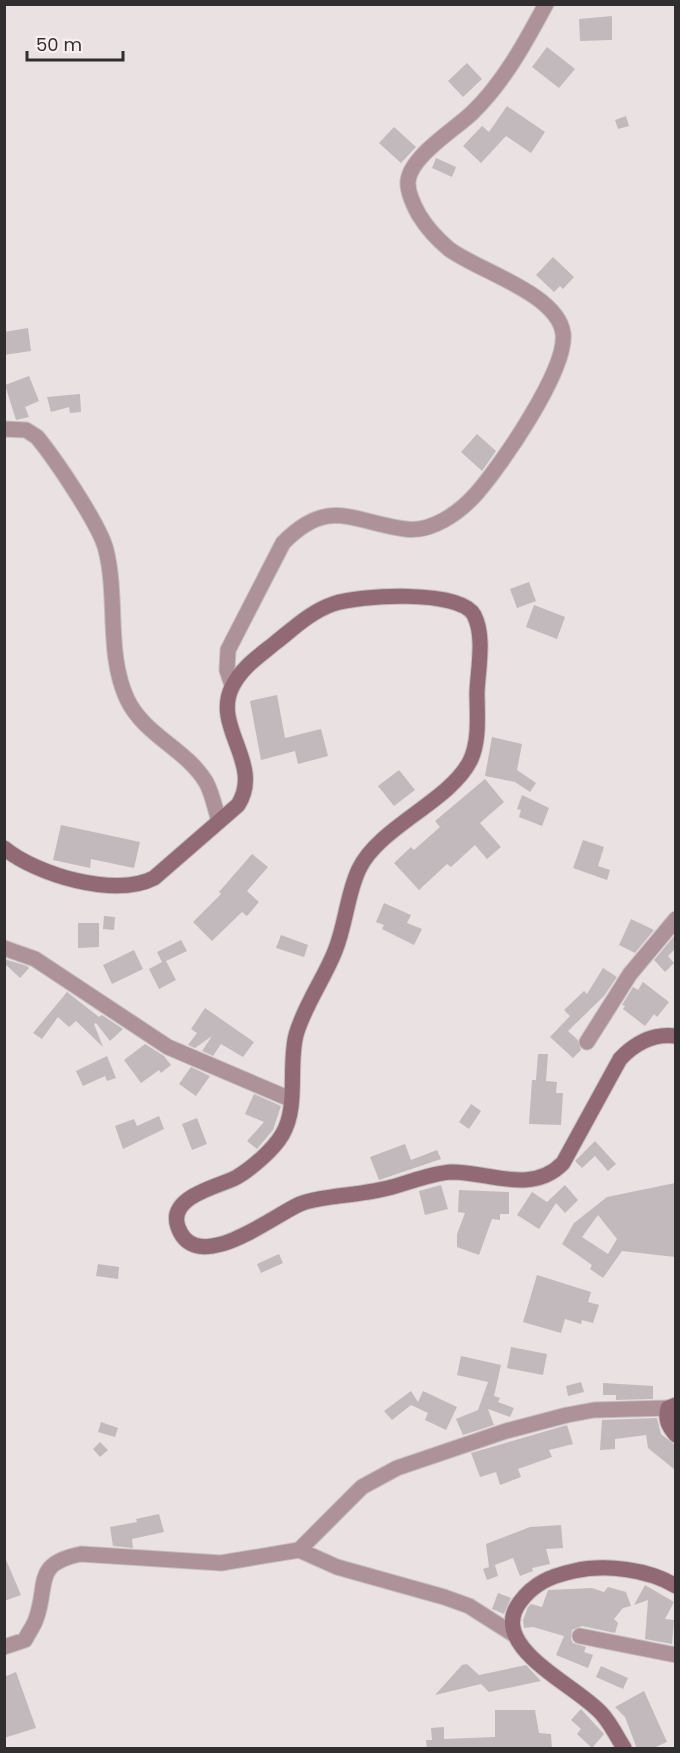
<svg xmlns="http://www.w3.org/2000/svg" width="680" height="1753" viewBox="0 0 680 1753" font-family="Poppins,sans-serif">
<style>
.building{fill:#c1b9bb;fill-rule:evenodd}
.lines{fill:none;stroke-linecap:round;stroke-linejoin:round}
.street-casing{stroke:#c5bdbf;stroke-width:17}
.secondary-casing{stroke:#c5bdbf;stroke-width:17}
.street{stroke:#ad9299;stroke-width:15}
.secondary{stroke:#916a75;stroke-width:15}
</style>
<rect width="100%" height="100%" fill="#eae1e3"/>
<path class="building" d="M612,16v24l-32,1 -1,-22z
M547,47l28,22 -16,19 -27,-21z
M467,63l15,16 -19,18 -15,-16z
M507,106l38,26 -14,21 -25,-17 -25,27 -18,-17 19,-20 7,6z
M626,116l3,10 -11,3 -3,-9z
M394,127l22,20 -15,16 -22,-20z
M436,158l20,9 -4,10 -20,-9z
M553,257l21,20 -11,12 -3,-3 -6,6 -18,-17z
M28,328l3,23 -27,4v-23z
M29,376l10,25 -14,6 4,10 -13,3 -11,-35z
M80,394l1,18 -11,1 -1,-6 -18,5 -4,-15z
M477,434l19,17 -14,20 -21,-19z
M529,582l7,19 -19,7 -7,-19z
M534,605l31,12 -8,22 -31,-12z
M277,695l8,43 36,-9 7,27 -30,8 -3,-13 -34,9 -11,-59z
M492,737l30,7 -5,26 19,13 -6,9 -15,-10 -30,-6z
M399,770l16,20 -21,16 -16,-20z
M485,779l19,23 -24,21 21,24 -14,12 -12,-14 -24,22 -4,-3 -28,26 -25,-27 17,-16 3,3 26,-23 -5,-6z
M522,795l27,13 -7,18 -23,-9 2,-7 -4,-1z
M61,825l79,17 -6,26 -43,-9 -1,9 -37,-8z
M583,840l21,7 -6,19 12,4 -3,10 -34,-12z
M252,854l16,13 -21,24 12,11 -12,14 -5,-4 -30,29 -19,-19 28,-28 -2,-2z
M384,903l27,12 -4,8 15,6 -8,16 -32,-16 2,-4 -8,-3z
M104,916l11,1 -1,13 -11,-1z
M631,919l23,11 -19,23 -16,-8z
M78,923h21v24l-21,1z
M281,935l27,10 -4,12 -28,-9z
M675,935v14l-7,7 6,7 -9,9 -11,-12z
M181,940l6,11 -21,10 10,19 -17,9 -10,-20 13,-7 -5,-10z
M134,950l9,19 -31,15 -9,-19z
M4,959l23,7 2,2 -9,10 -16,-15z
M603,968l14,9 -13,19 -36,35 10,9 3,10 -8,8 -23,-21 20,-21 -6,-6 20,-19 3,3z
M643,982l26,20 -12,15 -3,-3 -9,12 -22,-17 2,-3 -3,-1 11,-18 5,3z
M67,992l32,25 3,-2 21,14 -13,12 -14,-18 -2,1 9,23 -27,-26 -7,6 -11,-10 -16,22 -9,-6z
M205,1008l49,34 -11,15 -22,-13 -8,12 -11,-5 10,-15 -17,12 -7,-3 9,-12 -6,-4z
M145,1044l19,12 7,9 -10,8 -2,-3 -18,13 -17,-23z
M538,1054h10l-2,27 11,1 -1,11h7l-2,32 -32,-1 3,-44h4z
M107,1056l9,22 -9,3 -2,-5 -22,10 -7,-15z
M191,1067l19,9 -14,20 -17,-12z
M254,1094l27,12 -8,24 -16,19 -10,-8 17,-19 -19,-8z
M471,1104l10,7 -12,18 -10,-7z
M159,1116l5,13 -41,20 -8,-23 19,-7 3,7z
M197,1118l10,26 -15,6 -10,-26z
M595,1141l21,23 -8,7 -13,-15 -13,12 -7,-7z
M405,1144l6,16 26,-10 4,9 -62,21 -9,-23z
M675,1183v74l-53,-6 -19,27 -13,-9 2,-4 -30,-21 12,-21 33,-26zM598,1215l19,24 -9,15 -26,-17z
M441,1185l7,24 -23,6 -6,-24z
M565,1185l13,15 -13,13 -9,-10 -17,26 -22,-14 15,-23 15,10z
M459,1190l50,2v22h-9v6l-8,-1 -13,36 -22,-8v-13l8,-21 -7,-1z
M279,1254l4,9 -22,10 -4,-9z
M98,1264l21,3 -1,12 -22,-3z
M537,1275l54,17 -3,10 11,3 -6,18 -11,-3 -1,4 -16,-5 -4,14 -38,-11z
M511,1347l36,7 -4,21 -36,-7z
M461,1356l40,9 -7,31 6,2 -2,4 16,6 -4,9 -22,-8 6,16 -31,10 -7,-16 22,-9 10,-28 -31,-7z
M581,1382l3,10 -16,4 -2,-10z
M603,1383l50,3v13l-37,1v-5h-13z
M411,1391l7,11 5,-11 34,16 -11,23 -21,-10 3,-7 -17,-8 -19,15 -8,-9z
M657,1418l4,16 14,11v25l-27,-22 -2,-13 -31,4v10l-15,1 2,-30z
M101,1422l17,6 -3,9 -17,-5z
M567,1425l6,19 -24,6 3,7 -34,12 3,8 -21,8 -4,-13 -16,5 -9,-24z
M100,1442l8,8 -8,7 -7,-8z
M159,1514l5,18 -32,7 1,9 -20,-2 -3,-19 27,-5 -1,-3z
M561,1525l2,23 -17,1 4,15 -18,4 1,3 -13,5 -7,-18 -24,9 -3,-23 44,-17z
M4,1555l17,40 -17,6z
M495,1565l3,11 -11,4 -4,-11z
M645,1585l29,17 -9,17 9,1 -2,24 -27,-5 3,-39 -14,5z
M608,1587l18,5 5,14 -8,2 -9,11 4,4 -3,10 -33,-7 -10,4 -1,9 2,4 13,4 -2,5 9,3 -5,13 -32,-13 8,-19 -31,-9 -9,1 -1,-8 5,-13 3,-3 11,3 6,-17 44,-2 12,4z
M498,1593l13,5 -7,16 -12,-5z
M467,1664l12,11 47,-10 15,16 -52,11 -8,-8 -46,11 27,-30z
M601,1666l27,12 -5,11 -27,-12z
M16,1672l20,56 -32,10v-61z
M644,1691l23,51 -16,7h-14l-12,-32 -10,-10z
M581,1709l23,25 -12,14 -15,-14 4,-5 -10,-9z
M495,1710h40l4,23 12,1 1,15h-125l-1,-9h6l-1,-12 13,-1v12l51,-2z"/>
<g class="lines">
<g class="street-casing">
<path id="street" d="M4,429l22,1 11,7c18,22 63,88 69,113 12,48 0,104 21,149 17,36 59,50 79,83 6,11 9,26 13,39
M232,685l-5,-15 1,-20 55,-107c46,-47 69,-21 122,-14 26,4 54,-16 71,-35 24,-27 92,-125 87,-161 -6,-40 -85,-62 -114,-84 -12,-10 -22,-21 -30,-34 -5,-9 -12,-23 -11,-34 3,-25 46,-51 64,-68 32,-31 53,-70 74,-109
M4,948l31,11 133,88 122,52
M587,1042l43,-68 46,-55
M299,1550l63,-63 35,-19 109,-37 61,-16 27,-5 74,-2
M580,1636l96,19
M4,1647l21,-7c3,-7 9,-14 11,-21 13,-35 -4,-55 45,-65l140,9 78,-13 38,17 107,30 25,9 44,28"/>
</g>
<g class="secondary-casing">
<path id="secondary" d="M4,848c33,27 111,50 150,30l84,-73c26,-41 -26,-78 -6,-118 9,-19 27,-31 43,-44 18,-14 35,-31 58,-39 25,-9 127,-15 141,11 11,21 4,54 3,77 0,22 3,49 -7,69 -20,40 -91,66 -111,108 -12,25 -13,55 -24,82 -11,28 -31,55 -39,84 -8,31 3,72 -14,100 -9,15 -30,33 -45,42 -18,10 -70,19 -59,50 18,51 96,-12 122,-23 12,-5 25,-6 38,-8 18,-2 36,-4 54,-9 19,-5 39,-14 60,-15 37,0 80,23 111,-9l57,-104c15,-16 33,-26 56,-23
M676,1405l-8,3c-3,11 0,18 8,27
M624,1748c-7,-11 -13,-24 -22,-34 -25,-29 -116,-67 -82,-112 14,-19 31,-26 54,-31 31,-7 74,-2 102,15"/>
</g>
<use href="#street" class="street"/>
<use href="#secondary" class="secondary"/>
</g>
<rect width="680" height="1753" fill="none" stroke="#312e2f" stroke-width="12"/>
<path d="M27 51v9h96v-9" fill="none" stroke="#312e2f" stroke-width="3"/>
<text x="36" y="51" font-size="18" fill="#312e2f" stroke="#f7eef0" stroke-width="4.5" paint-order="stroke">50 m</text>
</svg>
